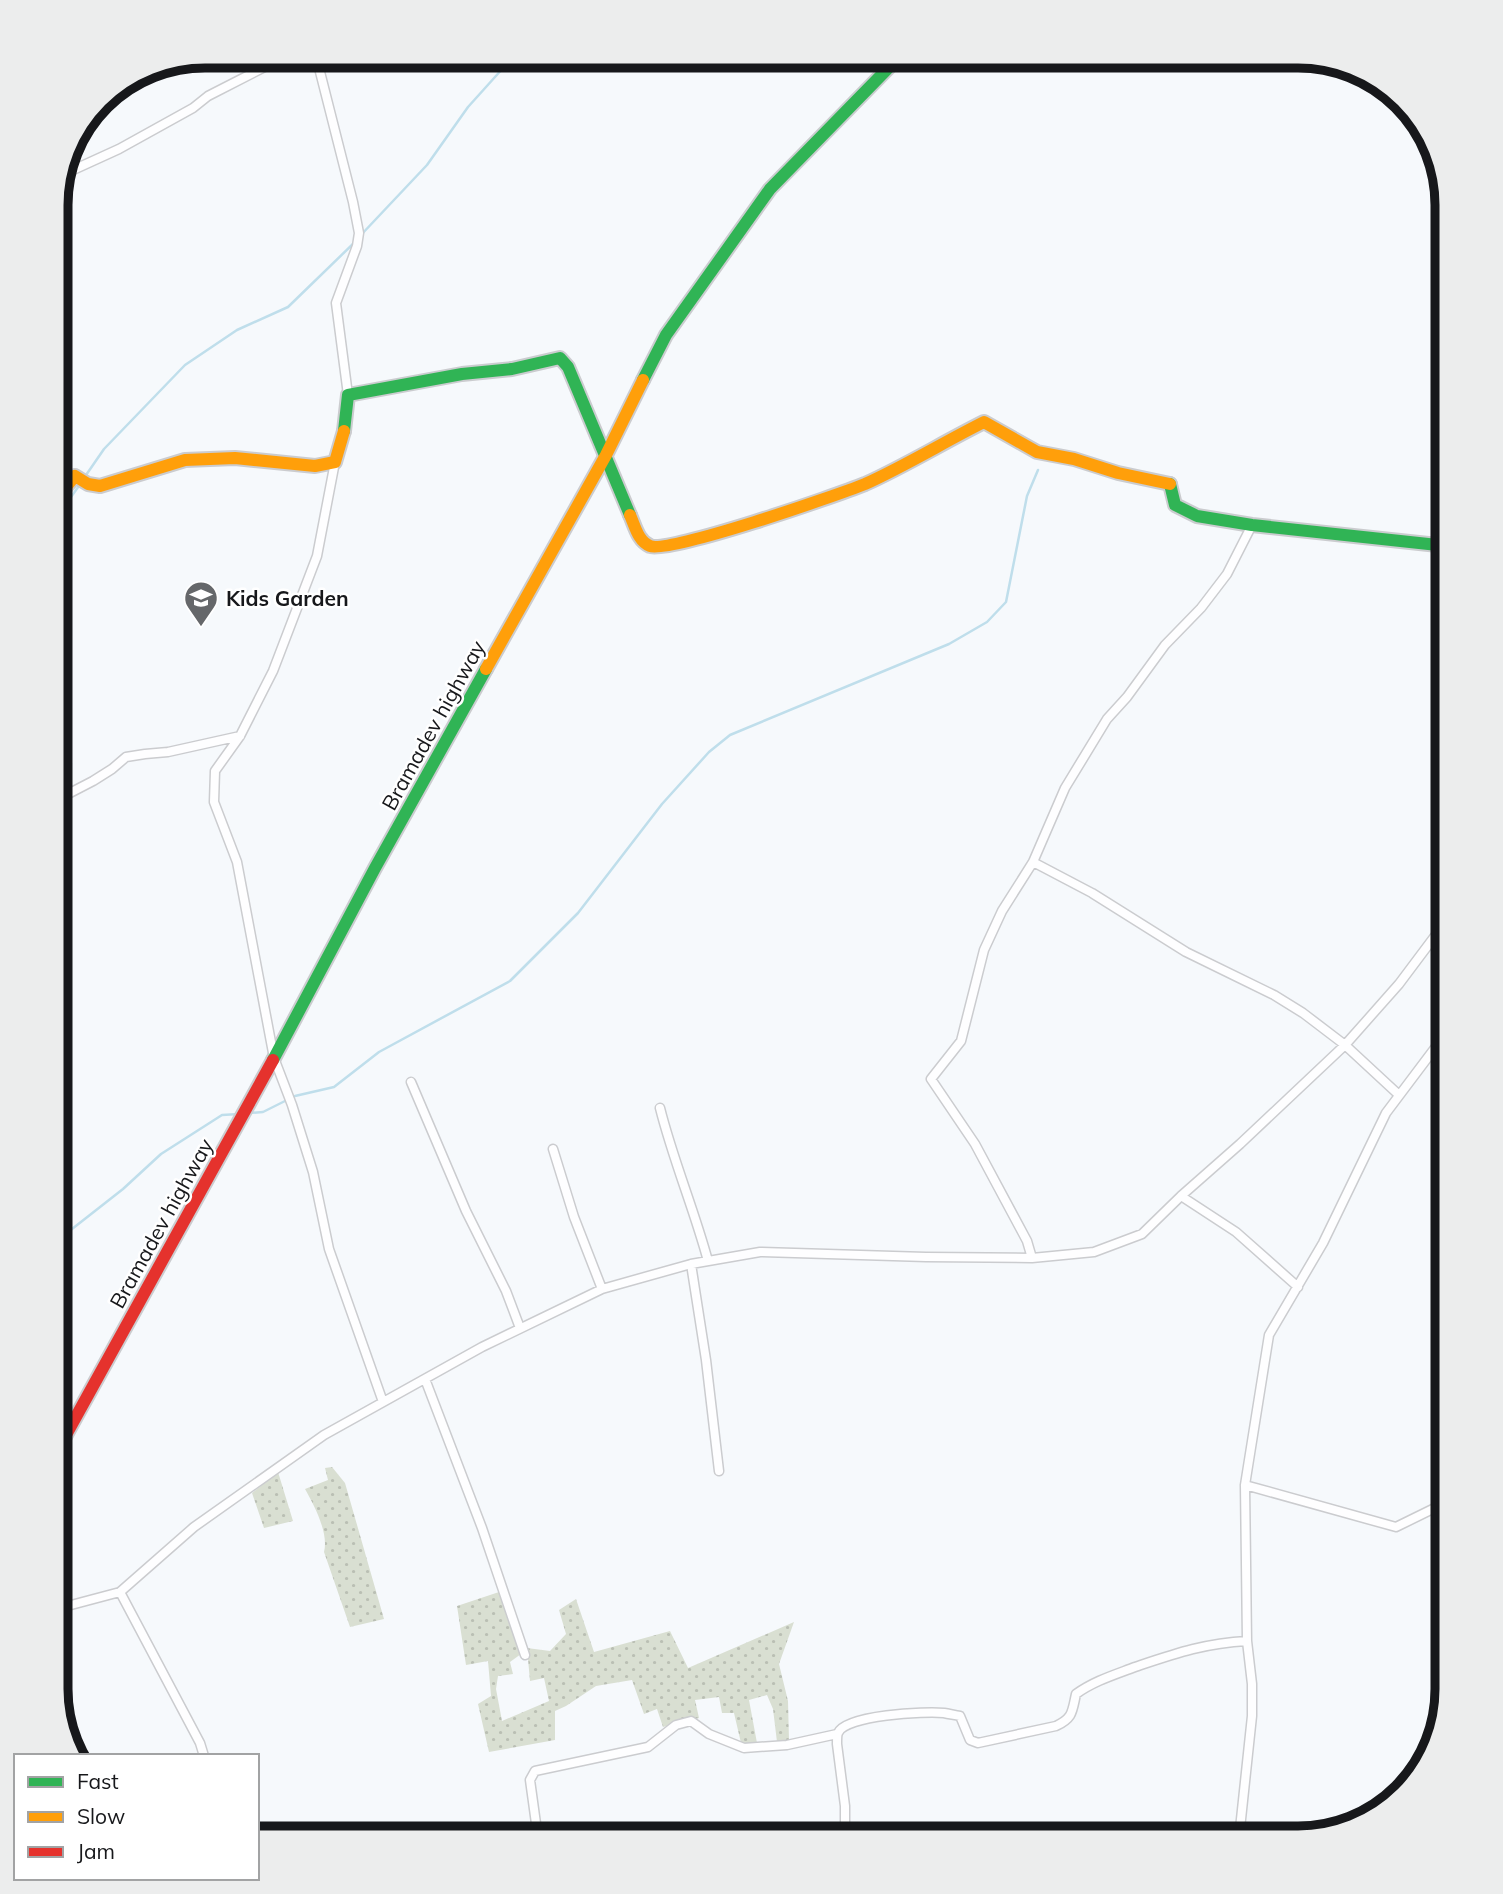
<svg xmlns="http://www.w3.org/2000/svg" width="1503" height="1894" viewBox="0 0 1503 1894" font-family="Mulish,sans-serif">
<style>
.grass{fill:url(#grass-dots)}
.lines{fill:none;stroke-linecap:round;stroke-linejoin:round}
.stream{stroke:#bfdeeb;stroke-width:2.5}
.street-casing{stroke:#cbcccf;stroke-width:11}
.fast-casing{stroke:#cbcccf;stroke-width:16}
.slow-casing{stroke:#cbcccf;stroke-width:16}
.jam-casing{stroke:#cbcccf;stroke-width:16}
.street{stroke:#fefeff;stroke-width:8}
.fast{stroke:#30b455;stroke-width:12}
.slow{stroke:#ff9f0a;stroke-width:12}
.jam{stroke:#e5322d;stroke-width:12}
.labels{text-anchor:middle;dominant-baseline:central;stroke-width:5;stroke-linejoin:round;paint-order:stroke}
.poi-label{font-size:21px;font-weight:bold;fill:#17181b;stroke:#fff;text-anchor:start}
.street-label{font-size:21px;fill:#17181b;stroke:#fff}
.rim{fill:none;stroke:#17181b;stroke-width:9}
</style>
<defs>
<pattern id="grass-dots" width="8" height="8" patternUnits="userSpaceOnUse" patternTransform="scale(1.75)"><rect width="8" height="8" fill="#d9dfd2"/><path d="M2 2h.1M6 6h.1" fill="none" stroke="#babfb4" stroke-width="1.8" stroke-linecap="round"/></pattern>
</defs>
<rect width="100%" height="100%" fill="#f6f9fc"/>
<path class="grass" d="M332,1467l13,16 39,136 -34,8 -26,-75c5,-19 -10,-47 -19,-63l23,-9 -3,-12z
M278,1472l15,49 -29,7 -12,-35z
M502,1591l19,63 -11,8 3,12 -15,2 -2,13 6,32 47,-20 -5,-23 -14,3 -3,-33 23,3 16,-17 -7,-24 17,-11 18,53 76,-21 18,37 106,-46 -15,42 9,37 1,39 -12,2 -4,-33 -6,-14 -18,5 8,43h-16l-7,-30h-12l-3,-16 -24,3 4,18 -36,9 -6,-18 -13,5 -12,-34 -36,6 -30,20 -11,5v29l-66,12 -11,-48 13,-8 -3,-35 -22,4 -9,-59z"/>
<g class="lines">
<path class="stream" d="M360,236l67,-71 41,-58 36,-40 26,-11
M84,478l20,-29 81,-84 52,-35 51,-23 68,-66
M56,518l25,-35
M249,1113l14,-1 32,-16 39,-9 45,-35 131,-71 68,-68 84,-109 47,-52 21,-17 219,-91 38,-22 19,-20 21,-106 11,-26
M56,1236l16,-7 51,-40 38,-35 61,-39 17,-1"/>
<g class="street-casing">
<path id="street" d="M316,56l37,146 6,31 -2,13 -21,57 12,92
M62,175l57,-26 74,-41 15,-12 78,-40
M335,462l-18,94 -44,115 -33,65 -25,35 -1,31 23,60 37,196 18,47 21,67 16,77 54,153
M56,803l10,-8 27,-14 19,-12 14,-12 19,-3 23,-2 72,-16
M1033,862l59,31 94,59 88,43 29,18 42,32 54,50
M411,1082l55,129 40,80 14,37
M660,1108c13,52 34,101 48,153
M553,1149l21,68 28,72
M1181,1196l55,36 62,55
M1032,1258l-5,-17 -52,-97 -44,-65 30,-38 23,-91 18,-39 31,-49 32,-74 42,-69 20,-22 38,-52 36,-37 26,-34 25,-49
M691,1264l15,96 13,111
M425,1379l57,149 43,127
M1245,1485l151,42 51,-25
M120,1592l80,151 4,13
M56,1609l64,-17 74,-65 130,-92 158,-88 120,-58 89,-25 69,-12 166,5 106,1 62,-6 48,-18 39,-38 59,-52 105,-99 54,-61 48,-64
M538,1838l-8,-58 5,-9 113,-24 28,-22 15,-4 18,13 35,14 43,-3 50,-11
M845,1838v-32l-8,-62c0,-2 0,-9 1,-11 7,-18 87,-22 106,-20 5,1 11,2 16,3l10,24 8,3 78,-17c17,-8 16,-14 20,-32 18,-13 38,-19 59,-27 39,-13 70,-24 112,-26
M1239,1838l13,-122v-32l-5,-43 -2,-156 24,-150 54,-92 63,-130 61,-81"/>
</g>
<g class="fast-casing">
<path id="fast" d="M643,380l23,-45 104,-146 130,-133
M344,431l4,-36 114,-21 50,-5 48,-11 8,9 62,148
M1170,484l5,21 22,11 55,9 195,21
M273,1060l102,-192 111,-199"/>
</g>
<g class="slow-casing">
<path id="slow" d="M56,499l19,-23 13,8 12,2 85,-26 50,-2 80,8 20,-4 9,-31
M630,515c5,11 8,26 20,31 18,8 188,-51 215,-62 40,-18 79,-42 119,-62l53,30 37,7 44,14 52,11
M486,669l120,-214 37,-75"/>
</g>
<g class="jam-casing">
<path id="jam" d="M56,1453l217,-393"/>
</g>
<use href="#street" class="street"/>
<use href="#fast" class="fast"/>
<use href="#slow" class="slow"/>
<use href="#jam" class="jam"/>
</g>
<defs>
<g id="school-pin" transform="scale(1.75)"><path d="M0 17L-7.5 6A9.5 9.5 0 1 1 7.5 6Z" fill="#65676a" stroke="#fff"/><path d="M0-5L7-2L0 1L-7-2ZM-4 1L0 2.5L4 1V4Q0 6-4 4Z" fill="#fff"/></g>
</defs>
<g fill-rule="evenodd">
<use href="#school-pin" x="201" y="598"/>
</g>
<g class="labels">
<g class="poi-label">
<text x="226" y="598">Kids Garden</text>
</g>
<g class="street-label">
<text transform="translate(433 725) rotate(-61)">Bramadev highway</text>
<text transform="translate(161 1223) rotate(-61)">Bramadev highway</text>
</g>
</g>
<path d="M0 0H1503V1894H0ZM205 68H1298A137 137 0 0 1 1435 205V1689A137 137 0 0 1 1298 1826H205A137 137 0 0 1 68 1689V205A137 137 0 0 1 205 68Z" fill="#eceded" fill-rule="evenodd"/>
<path class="rim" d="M205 68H1298A137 137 0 0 1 1435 205V1689A137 137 0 0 1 1298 1826H205A137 137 0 0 1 68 1689V205A137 137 0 0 1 205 68Z"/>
<rect x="14" y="1754" width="245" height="126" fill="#ffffff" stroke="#a2a3a4" stroke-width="2"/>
<rect x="28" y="1777" width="35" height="10" fill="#30b455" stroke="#a2a3a4" stroke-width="2"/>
<text x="77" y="1789" font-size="21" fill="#17181b">Fast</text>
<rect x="28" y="1812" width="35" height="10" fill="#ff9f0a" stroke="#a2a3a4" stroke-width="2"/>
<text x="77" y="1824" font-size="21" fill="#17181b">Slow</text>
<rect x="28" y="1847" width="35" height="10" fill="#e5322d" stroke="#a2a3a4" stroke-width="2"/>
<text x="77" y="1859" font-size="21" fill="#17181b">Jam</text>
</svg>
